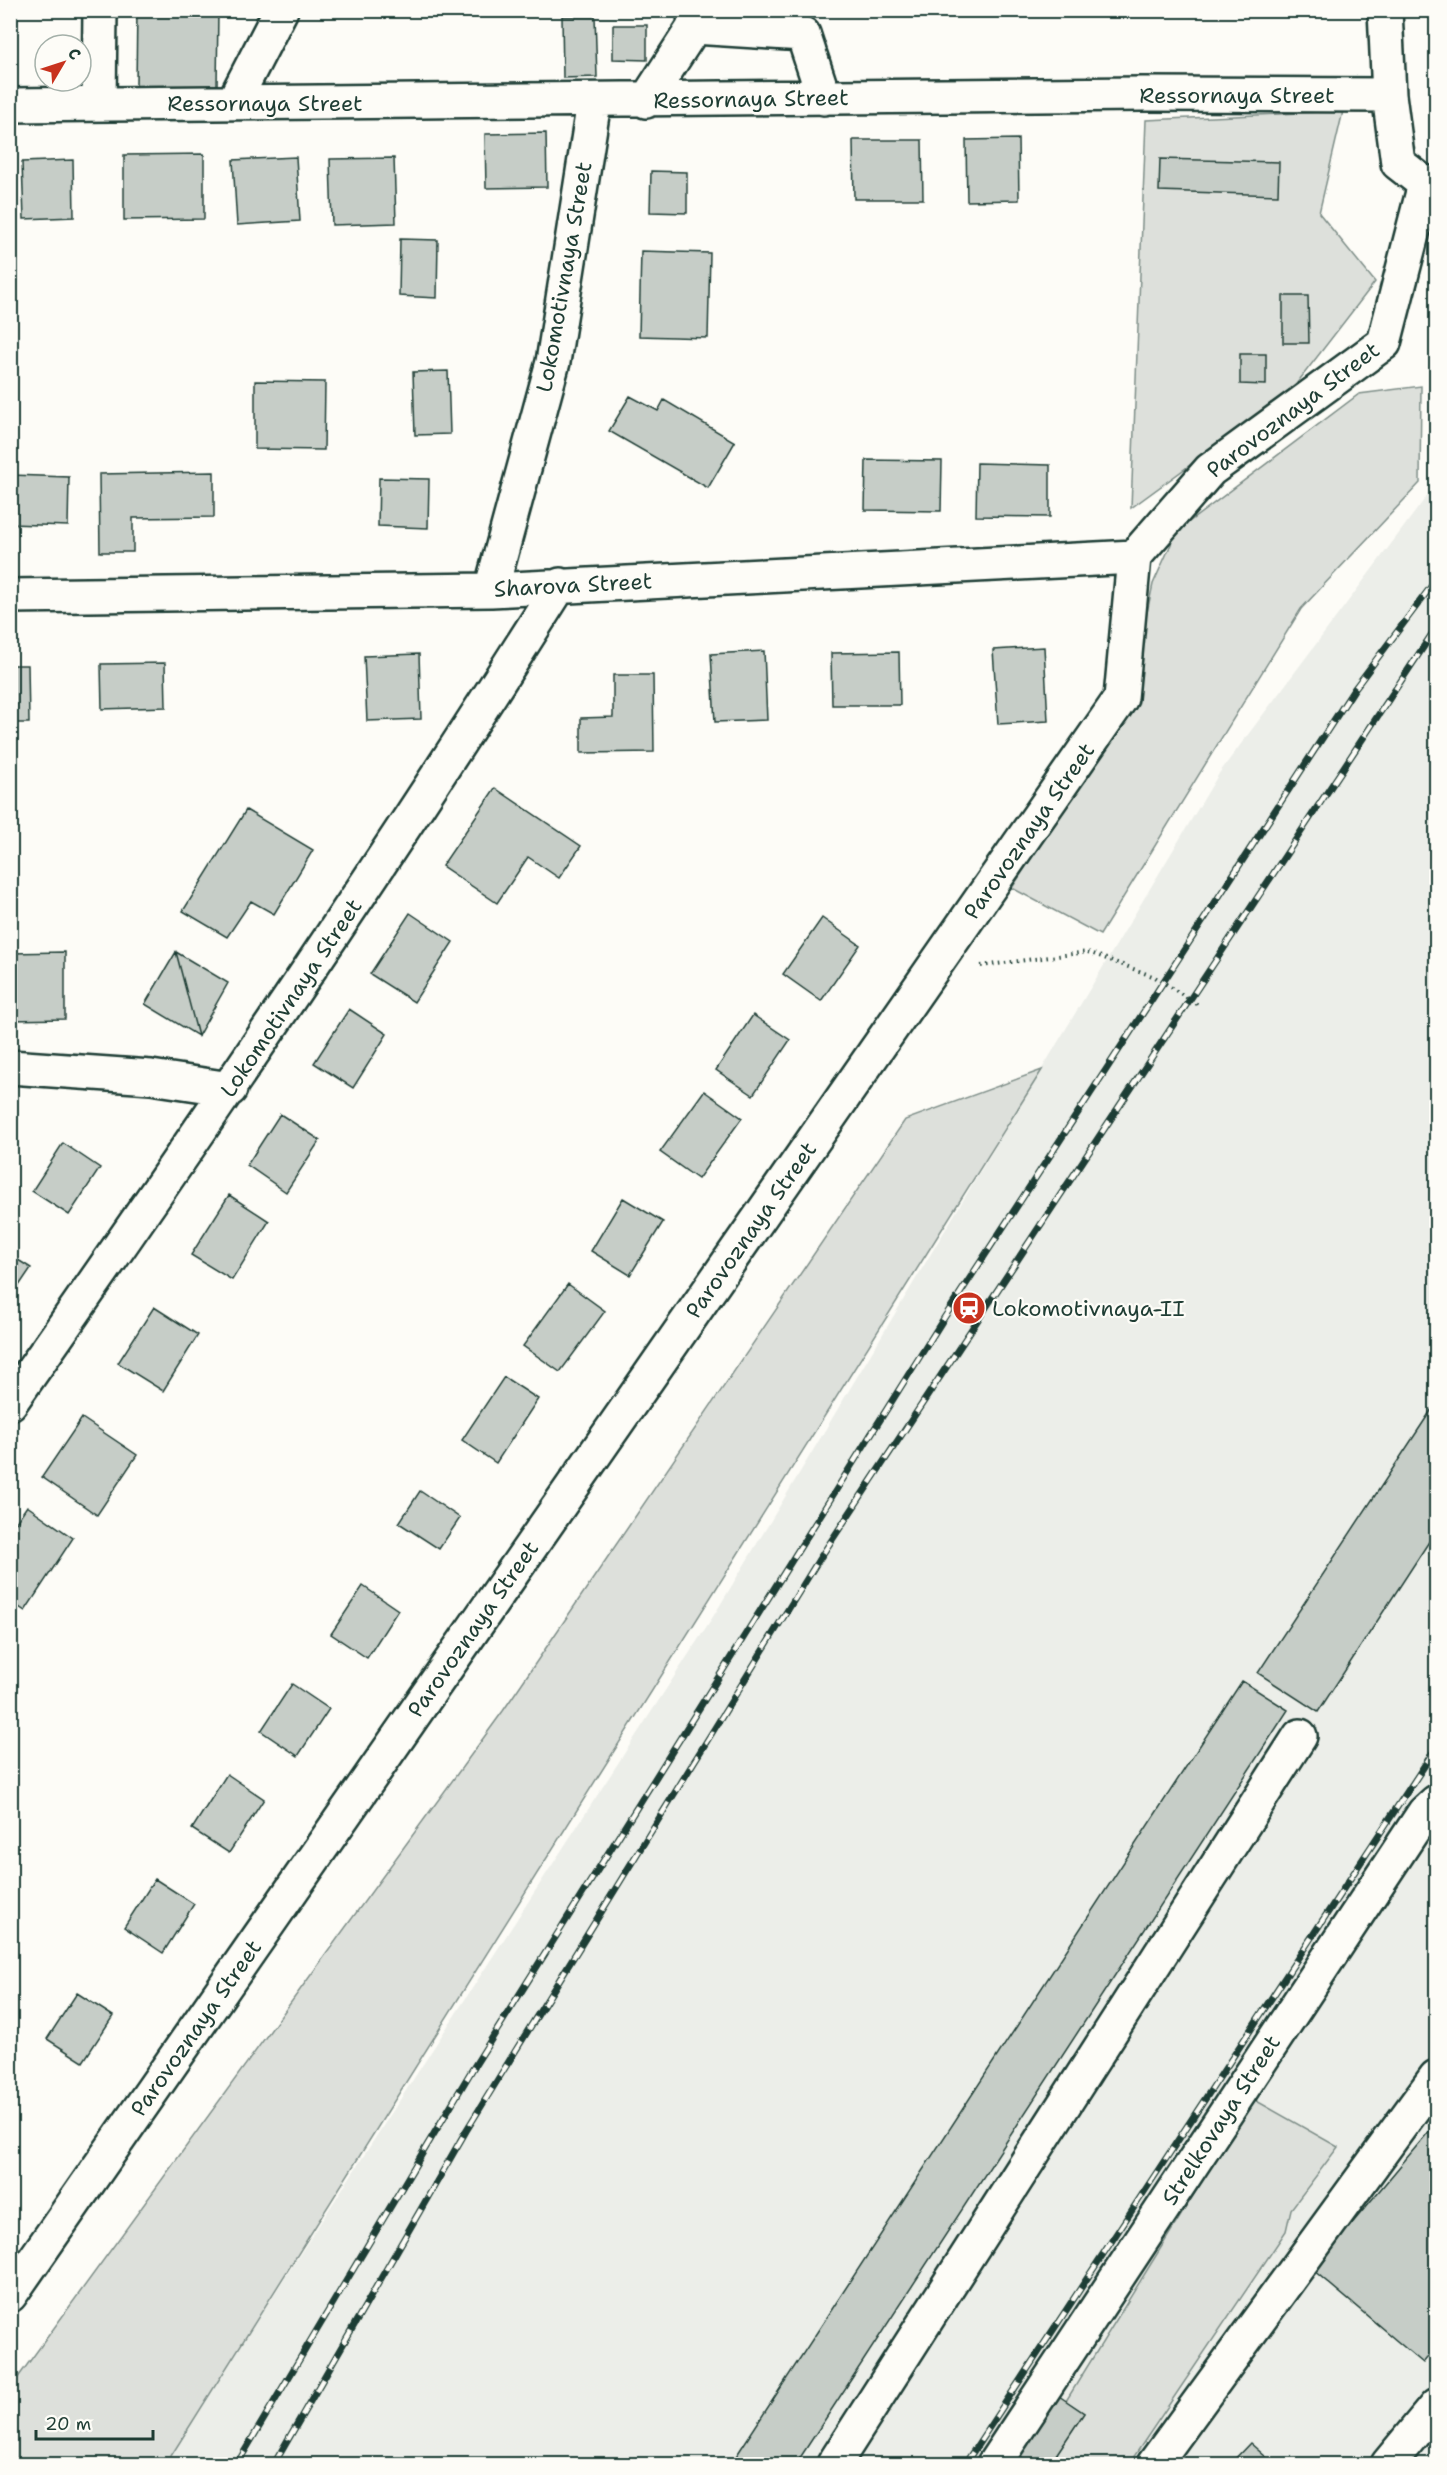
<svg xmlns="http://www.w3.org/2000/svg" width="1447" height="2475" viewBox="0 0 1447 2475" font-family="'Shantell Sans',sans-serif">
<style>
.built{fill:#eceee9}
.green{fill:#dde0db;stroke:#7e8e88;stroke-width:1.5}
.building{fill:#c6cdc7;stroke:#1f3d34;stroke-width:1.5}
.lines{fill:none;stroke-linecap:round;stroke-linejoin:round}
.minor-casing{stroke:#1f3d34;stroke-width:38}
.path{stroke:#1f3d34;stroke-width:4;stroke-dasharray:1.5 4.5;stroke-linecap:butt}
.minor{stroke:#fdfcf7;stroke-width:33}
.rail-casing{stroke:#1f3d34;stroke-width:7}
.rail{stroke:#fdfcf7;stroke-width:4.5;stroke-dasharray:14;stroke-linecap:butt}
.labels{text-anchor:middle;dominant-baseline:central;stroke-width:4.5;stroke-linejoin:round;paint-order:stroke}
.street-label{font-size:22px;fill:#1f3d34;stroke:#fdfcf7}
.poi-label{font-size:22px;fill:#1f3d34;stroke:#fdfcf7;text-anchor:start}
</style>
<rect width="100%" height="100%" fill="#fdfcf7"/>
<filter id="ink" filterUnits="userSpaceOnUse"><feTurbulence type="fractalNoise" baseFrequency=".0167" numOctaves="2"/><feDisplacementMap in="SourceGraphic" scale="12" xChannelSelector="R" yChannelSelector="G"/><feConvolveMatrix kernelMatrix="1 2 1 2 8 2 1 2 1" color-interpolation-filters="sRGB"/></filter>
<g filter="url(#ink)">
<path class="built" d="M1436,484v1304l-79,125 79,-88v639h-1272l552,-852 504,-840z"/>
<path class="green" d="M1343,111l-24,102 56,69 -85,110 -159,116 15,-388z
M1421,386l-1,97 -119,126 -201,326 -88,-47 114,-176 27,-128 24,-53 182,-137z
M1042,1070l-876,1394h-155v-77l492,-676 402,-591z
M1253,2099l85,48 -47,62 -5,22 -157,233h-79l34,-51 -18,-12z"/>
<path class="building" d="M137,10h81l-1,77 -81,-1z
M562,16h33l2,61 -34,1z
M613,25h34v35l-34,-1z
M546,133l1,54 -61,1 -1,-54z
M1018,139l1,61 -52,1 -1,-61z
M853,140h69l1,59h-69z
M204,154v65l-80,1v-65z
M296,157l4,64 -63,4 -4,-65z
M394,158l2,65 -64,2 -2,-66z
M1160,159l119,3 -1,33 -119,-4z
M73,160l1,57 -50,2 -2,-57z
M651,171l36,1v41l-37,-1z
M400,239l38,1 -1,58 -38,-2z
M641,251l69,2 -2,85 -69,-2z
M1283,296h25l1,47h-26z
M1240,354h26v31l-26,-1z
M448,371l2,63 -35,1 -2,-63z
M255,381l70,1 -1,68 -69,-1z
M630,396l28,15 6,-11 71,42 -27,46 -99,-57z
M866,460l76,1 -1,50 -76,-1z
M977,463l73,2v52l-74,-1z
M214,472v45l-81,1v34h-33l-1,-78z
M10,475l59,2 -1,49 -58,-2z
M379,478l50,1 -1,49 -50,-2z
M1044,647l4,74 -50,3 -5,-74z
M764,651l3,69 -52,2 -4,-68z
M899,652l1,53h-68l-1,-52z
M419,654l2,65 -54,2 -3,-65z
M165,663l1,44 -64,2 -1,-45z
M10,665h18l1,58h-19z
M613,675h40l1,77 -73,1v-35l32,-1z
M495,788l86,58 -22,32 -31,-21 -31,46 -55,-37z
M246,810l67,40 -39,64 -23,-13 -24,36 -44,-26z
M410,913l43,29 -39,60 -44,-28z
M822,918l38,27 -39,56 -38,-27z
M65,952v67l-55,1v-67z
M176,952l52,31 -30,53z
M176,952l22,84 -53,-32z
M349,1009l38,25 -34,54 -39,-25z
M753,1015l37,25 -37,55 -37,-25z
M704,1091l38,27 -44,61 -38,-27z
M280,1114l40,26 -34,52 -39,-27z
M63,1143l37,25 -31,47 -37,-24z
M229,1195l40,26 -37,59 -41,-25z
M623,1198l40,24 -33,53 -39,-24z
M10,1255l21,13 -21,31z
M568,1284l37,27 -45,61 -37,-26z
M154,1307l44,28 -35,56 -45,-28z
M504,1377l34,22 -42,64 -34,-23z
M1434,1406l2,2v123l-118,181 -60,-39z
M82,1418l55,37 -40,60 -55,-38z
M420,1491l40,27 -21,31 -40,-26z
M27,1506l46,32 -48,73 -15,-10v-70z
M363,1586l35,24 -31,48 -36,-24z
M1242,1681l46,29 -492,754h-65z
M292,1684l37,25 -31,47 -37,-25z
M227,1774l37,25 -35,54 -37,-24z
M155,1879l39,25 -31,49 -39,-26z
M77,1993l36,23 -30,46 -36,-23z
M1436,2123v224l-13,16 -110,-93z
M1056,2394l28,19 -34,51h-40z
M1250,2443l24,21h-44z"/>
<g class="lines">
<g class="minor-casing">
<path id="minor" d="M695,10l-1,17 109,7 21,64
M1385,10l4,85
M646,101l48,-74
M233,103l48,-93
M99,104l1,-94
M10,105l1133,-11 246,1 9,68 27,21
M491,590l62,-228 41,-260
M10,596l481,-6 643,-33
M10,1067l141,10 79,12
M10,1403c189,-269 375,-540 550,-818
M10,2295l1111,-1597 13,-141 76,-87 174,-127 41,-159 11,-1
M834,2464l466,-728
M994,2464l430,-651 12,-11
M1154,2464l282,-387
M1388,2464l48,-58"/>
</g>
<path class="path" d="M981,966l107,-14 67,25 45,29"/>
<use href="#minor" class="minor"/>
<g class="rail-casing">
<path id="rail" d="M237,2464l235,-394 472,-752 411,-630 81,-108
M274,2464l192,-333 352,-570 618,-933
M965,2464l471,-716"/>
</g>
<use href="#rail" class="rail"/>
</g>
</g>
<defs>
<g id="station-disc" transform="scale(1.725)"><circle r="9.5" fill="#c8321e" stroke="#fdfcf7"/><path d="M-3-6H3Q5-6 5-4V2Q5 4 3 4L4.5 6H3L1.5 4h-3L-3 6H-4.5L-3 4Q-5 4-5 2V-4Q-5-6-3-6ZM-3.5-4v3h7v-3ZM-3.5 1v1.5H-2V1ZM2 1v1.5H3.5V1Z" fill="#fff"/></g>
</defs>
<g fill-rule="evenodd">
<use href="#station-disc" x="969" y="1308"/>
</g>
<g class="labels">
<g class="street-label">
<text x="1237" y="95">Ressornaya Street</text>
<text transform="translate(751 99) rotate(-1)">Ressornaya Street</text>
<text x="265" y="103">Ressornaya Street</text>
<text transform="translate(564 277) rotate(-80)">Lokomotivnaya Street</text>
<text transform="translate(1293 410) rotate(-37)">Parovoznaya Street</text>
<text transform="translate(573 585) rotate(-3)">Sharova Street</text>
<text transform="translate(1029 831) rotate(-55)">Parovoznaya Street</text>
<text transform="translate(291 998) rotate(-56)">Lokomotivnaya Street</text>
<text transform="translate(751 1230) rotate(-55)">Parovoznaya Street</text>
<text transform="translate(473 1629) rotate(-55)">Parovoznaya Street</text>
<text transform="translate(196 2028) rotate(-55)">Parovoznaya Street</text>
<text transform="translate(1221 2120) rotate(-57)">Strelkovaya Street</text>
</g>
<g class="poi-label">
<text x="992" y="1308">Lokomotivnaya-II</text>
</g>
</g>
<rect width="1447" height="2475" fill="none" stroke="#fdfcf7" stroke-width="36"/>
<rect x="18" y="18" width="1411" height="2439" fill="none" stroke="#1f3d34" stroke-width="2" filter="url(#ink)"/>
<g transform="translate(63 63) rotate(51)"><circle r="28" fill="#fdfcf7" stroke="#a4b0a9" stroke-width="1.5"/>
<path d="M0-4.5L10 22L0 15L-10 22Z" fill="#c8321e"/>
<text y="-9" font-size="16" font-weight="bold" text-anchor="middle" fill="#1f3d34">С</text>
</g>
<path d="M36 2430v9h117v-9" fill="none" stroke="#1f3d34" stroke-width="3"/>
<text x="45" y="2430" font-size="18" fill="#1f3d34" stroke="#fdfcf7" stroke-width="4.5" paint-order="stroke">20 m</text>
</svg>
